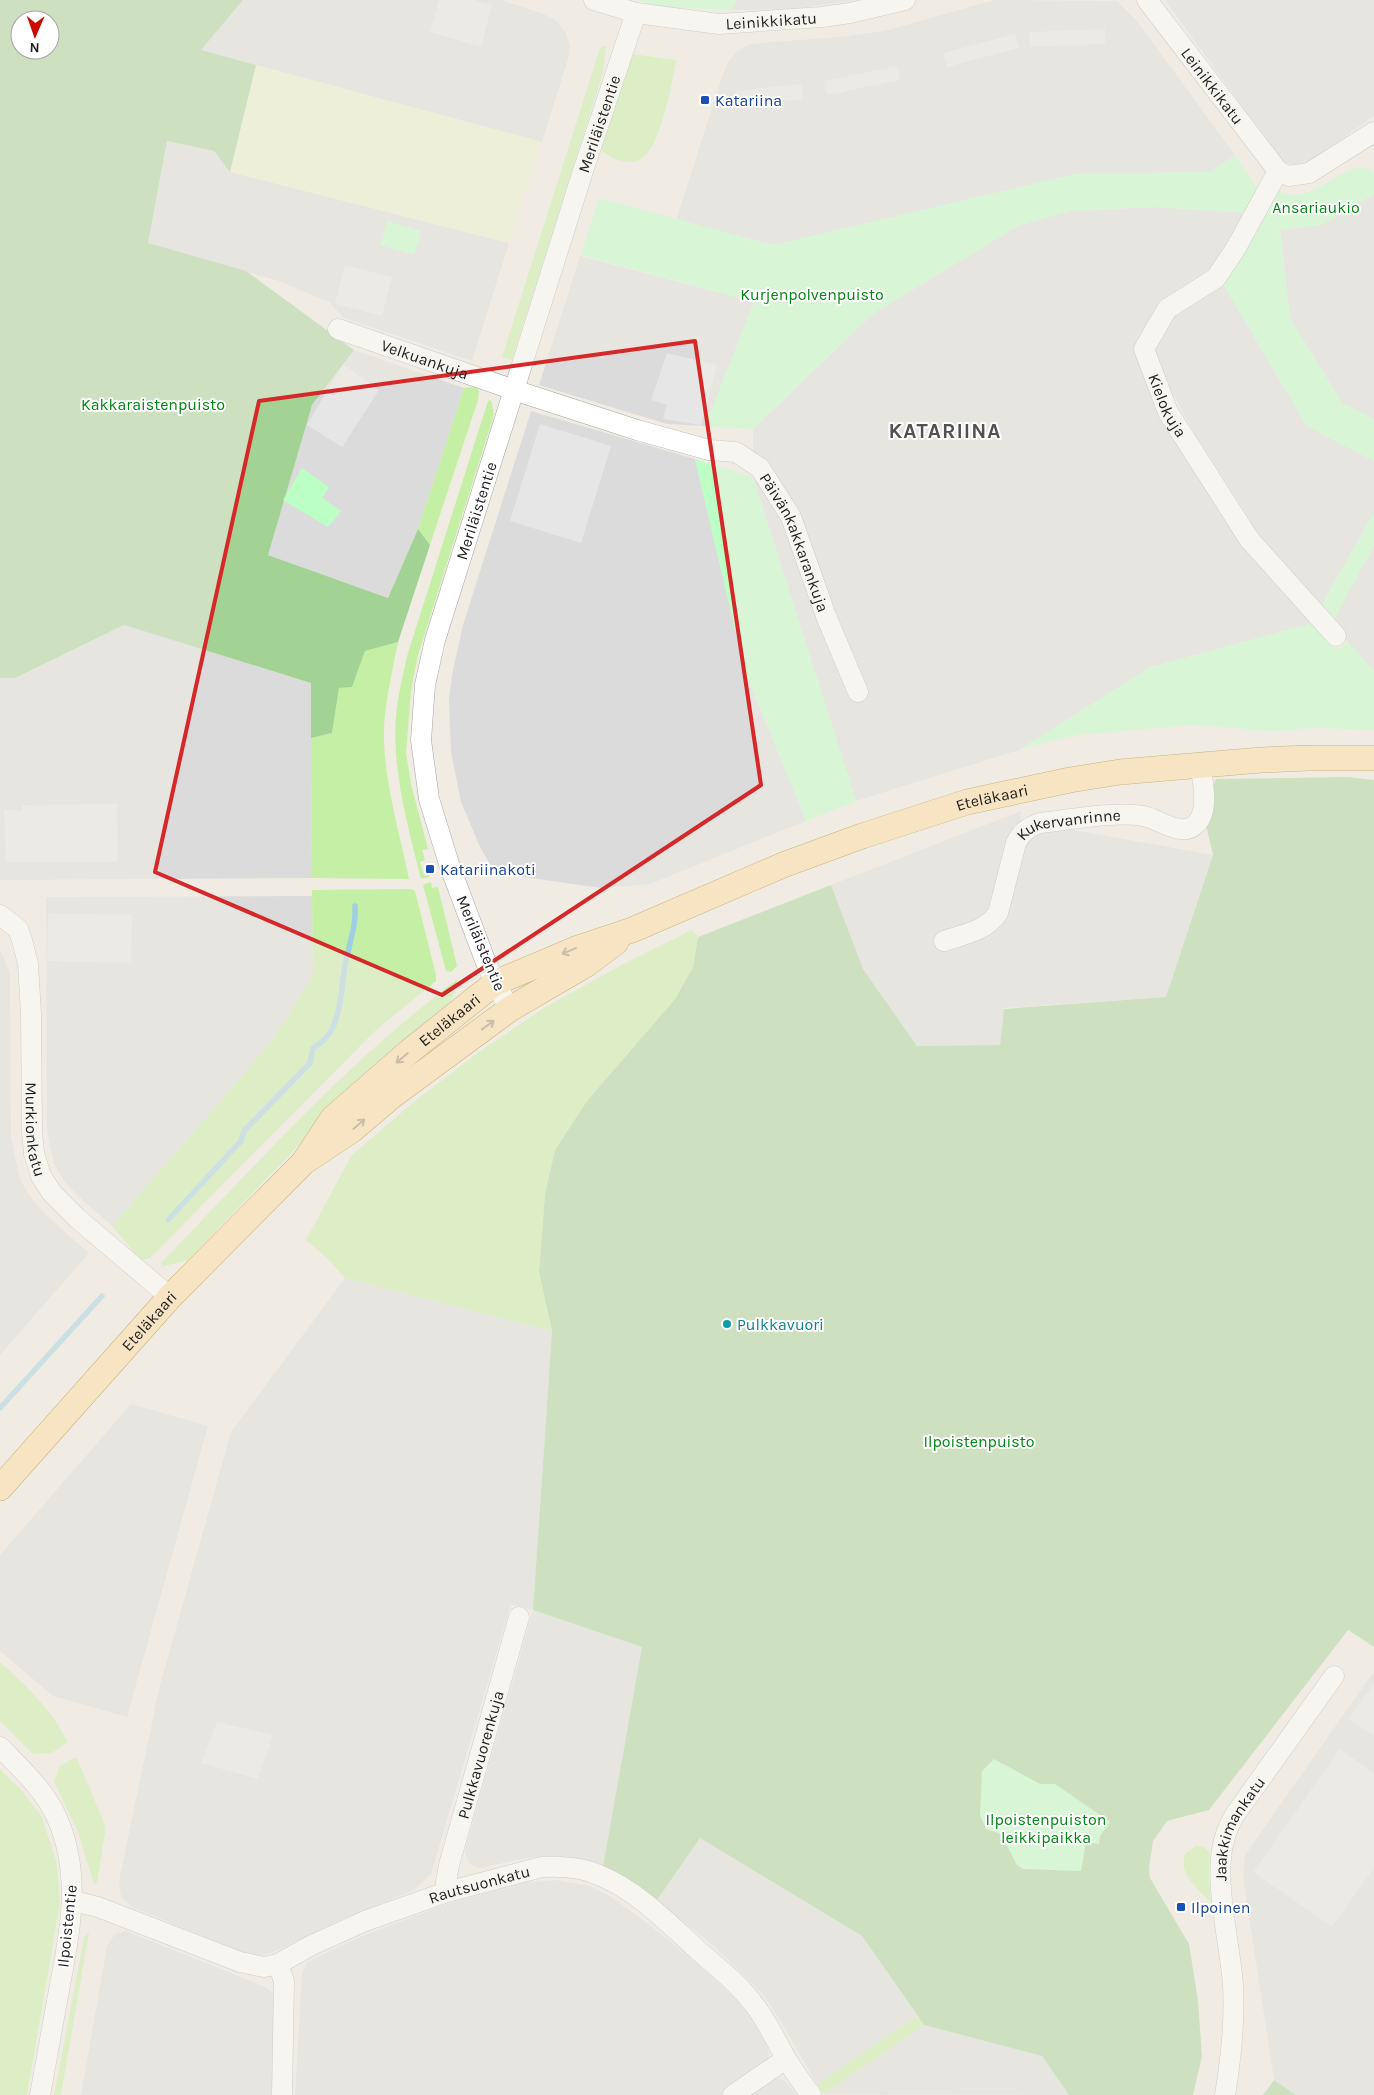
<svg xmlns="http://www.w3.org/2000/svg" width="1374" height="2095" viewBox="0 0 1374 2095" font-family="Karla,sans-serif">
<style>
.residential{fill:#dcdbdb}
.farmland{fill:#ecf1cc}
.grass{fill:#c5efa4}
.forest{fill:#a3d394;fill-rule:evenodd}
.park{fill:#bbffc5}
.parking{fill:#e6e6e6}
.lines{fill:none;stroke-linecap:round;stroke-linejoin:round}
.stream{stroke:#9fcfe2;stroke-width:5.5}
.minor-casing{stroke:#a5a5a5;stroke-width:21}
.major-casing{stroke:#986e00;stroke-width:26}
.minor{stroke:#fff;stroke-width:20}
.major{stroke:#ffd999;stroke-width:25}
.oneway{stroke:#9a8562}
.marked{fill:none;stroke:#d62828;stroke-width:4;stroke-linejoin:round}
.transit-dot{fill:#1a4fb4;stroke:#fff;stroke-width:2}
.culture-dot{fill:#0f9aa8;stroke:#fff;stroke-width:2}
.labels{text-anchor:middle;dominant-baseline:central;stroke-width:4;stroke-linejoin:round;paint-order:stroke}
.street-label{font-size:16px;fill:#1e1e1e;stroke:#fff}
.transit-label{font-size:16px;fill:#164399;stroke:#fff;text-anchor:start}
.park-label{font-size:16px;fill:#018713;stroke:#fff}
.culture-label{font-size:16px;fill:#0d838f;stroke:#fff;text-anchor:start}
.district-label{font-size:21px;font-weight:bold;letter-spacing:1px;fill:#515151;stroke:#fff}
</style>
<rect width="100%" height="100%" fill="#f0ece3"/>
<path class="residential" d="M243,0h259l42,14 14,8 8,11 4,13 -2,13 -26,83 -342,-92z
M736,0h120l-65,9 -58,1z
M994,0l123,1 20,20 98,134 -24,17 -135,2 -304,72 -96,-26 47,-146 6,-13 9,-11 13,-6 98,-8 39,-6z
M1165,0h209v116l-62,44 -18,5 -9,-3 -7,-6z
M167,141l47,10 16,21 279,71 -37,118 -128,-43 -15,-16 -50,-21 -131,-37z
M1374,194v225l-32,-16 -52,-85 -10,-88 41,-5z
M1154,207l94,6 -30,49 -65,49 -17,48 69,120 108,144 -162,44 -132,83 -163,51 -103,-324v-48l121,-116 144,-87 52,-15z
M580,256l175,46 -50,124 -38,-2 -128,-39z
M1220,279l87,147 67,35v51l-54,96 -56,-66 -72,-113 -39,-72 12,-36z
M354,350l110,38 -46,141 -30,69 -120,-43 16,-72 28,-78z
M531,411l164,48 50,212 61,150 -156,63 -49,4 -106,-15 -15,-26 -19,-45 -10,-50 -2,-52 3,-25 11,-50z
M1374,545v127l-42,-49z
M124,625l187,58 1,195 -312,2v-202h15z
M1021,811l-2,23 49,-5 145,26 -47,142 -162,11 -4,37 -83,1 -54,-77 -32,-84z
M312,896l1,80 -19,31 -19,29 -32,39 -131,151 -35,-31 -13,-14 -9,-16 -5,-18 -3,-18 -1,-232z
M0,949l10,23 1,166 9,42 12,19 15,17 42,37 -89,102z
M345,1278l207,53 -19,279 109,37 -39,219 -26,-7 -25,-3 -19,1 -54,11 -9,-4 -5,-10 1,-8 67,-236 -22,-6 -80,270 -17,16 -74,30 -66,32 -16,4 -13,-3 -111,-45 -12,-10 -2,-6 -1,-11 40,-192 72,-257z
M131,1404l77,22 -81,291 -74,-21 -53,-45v-96z
M1374,1671v424h-78l-22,-15 -31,-203 2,-22z
M700,1838l162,98 55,80 -100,68 -37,-64 -18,-27 -47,-46 -58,-47z
M555,1880l34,6 21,10 37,27 48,39 41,37 12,15 20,33 1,10 -2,5 -46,33h-426l7,-121 5,-12 50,-24 87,-33 78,-22z
M126,1931l139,56 8,6 3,11 -5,91h-190l26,-149 8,-12z
M924,2025l118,31 27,39 -245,-1z
M774,2077l11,4 11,14h-51z"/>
<path class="farmland" d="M256,65l286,77 -33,101 -279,-71z"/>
<path class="grass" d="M606,45l-3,28 -91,287 -10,-3 98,-309z
M632,54l44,6c-3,22 -15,79 -30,95 -12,13 -33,6 -44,-4v-8z
M476,387l3,4 -1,9 -48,145 -12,-16 46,-141z
M491,400l3,15 -76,240 -7,36 -5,62 5,31 17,65 -6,1 3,10 -5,2 4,13 5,-1v3l-8,2c-13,-53 -29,-107 -25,-162 2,-22 7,-43 12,-64l80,-252z
M398,642c-6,31 -15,67 -14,98 1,45 16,95 25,139l-97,-1 -1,-140 21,-5 7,-45 13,-1 13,-36z
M431,882l1,6 6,-1 19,79 -6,6 -5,-1 -23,-86z
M411,889l4,2 21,84v6l-61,50 -225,227 -9,2 -29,-34 131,-151 32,-39 38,-60 -1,-86z
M692,930l6,7 -5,30 -18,32 -88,102 -32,49 -10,44 -6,78 13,59 -207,-53 -16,-18 -23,-20 45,-84 65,-56 63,-48 68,-46 80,-44z
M457,980c-1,14 -7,23 -15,33l-100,88 -154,159 -27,7 1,-5c94,-97 185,-201 295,-282z
M0,1662c27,24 51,47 68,80l-16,11 -19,1 -33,-33z
M74,1758h3l29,69 -9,56 -3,1 -16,-52 -24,-51 6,-15z
M0,1769l22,22 20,26 15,47 3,39 -33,192h-27z
M1196,1846l8,1 6,5 -1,24 2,27c-12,-14 -35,-30 -25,-50z
M88,1933h1l-28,162h-7l30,-157z
M917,2016l7,9 -100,69 -7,-10z"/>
<path class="forest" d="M0,0h243l-42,50 55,15 -26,107 -16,-21 -47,-10 -19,102 98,28 108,79 -42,55 -44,150 120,43 30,-69 12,16 -32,97 -33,9 -13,36 -13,1 -7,45 -21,5v-55l-187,-58 -109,53h-15zM20,20h30v30h-30z
M1348,777l26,3v867l-26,-17 -139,180 -42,11 -14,20 -4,28 1,9 39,66 9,57 4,55 -9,39h-124l-27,-39 -118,-31 -62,-89 -162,-98 -43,62 -24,-18 -30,-16 39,-219 -109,-37 19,-279 -13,-59 6,-78 10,-44 32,-49 88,-102 18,-32 5,-30 133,-52 32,84 54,77 83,-1 4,-36 162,-12 47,-142 -7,-30 5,-34 5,-12z
M1274,2080l22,15h-33z"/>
<path class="park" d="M638,0h98l-3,10 -74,-3z
M1235,155l24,36 -11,22 -94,-6 -84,4 -52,15 -144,87 -121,116 -48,-3 49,-124 -173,-47 18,-57 174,47 303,-71 134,-2z
M1361,167l9,2 4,4v21l-53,31 -41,5 10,88 52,85 32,16v42l-67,-35 -87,-147 57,-88c5,1 11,4 16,4 24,1 44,-24 68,-28z
M387,221l34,10 -7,24 -34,-10z
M695,459l58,18 103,324 -50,20 -61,-150z
M302,468l27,19 -7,11 19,13 -13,16 -45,-27z
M1374,512v33l-42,78 -12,-15z
M1313,623l24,27 12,-8 25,30v58l-61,-2 -42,3 -79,-6 -116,10 -56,14 131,-82z
M994,1759l46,25h15l55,38 -10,14 -1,8 -13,-2 -5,29 -58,-2 -6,-4 -16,-31 -15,-5 -6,-14 2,-44z"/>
<path class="parking" d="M439,0h35l18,5 -11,42 -51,-15z
M1105,29v15l-75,3 -1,-15z
M1015,34l4,14 -72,19 -4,-14z
M897,66l3,14 -73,15 -3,-14z
M801,84l2,15 -65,7 -2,-15z
M345,265l47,12 -10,39 -47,-12z
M667,353l50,12 -16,60 -38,-6 4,-14 -16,-5z
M343,364l36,26 -37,57 -35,-22z
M540,424l71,22 -30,97 -71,-22z
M117,804l1,58h-112l-2,-53 18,2v-6z
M48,913l84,2 -1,48 -84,-2z
M1374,1683v53l-25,-17z
M217,1722l56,13 -15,44 -57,-16z
M1340,1749l34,24v95l-42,59 -79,-55z"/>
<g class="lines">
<path class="stream" d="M168,1220l73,-79 3,-10 66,-68 3,-15c8,-5 15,-10 19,-19 11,-22 9,-50 15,-73 4,-18 9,-32 8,-50
M0,1408l102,-112"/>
<g class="minor-casing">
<g id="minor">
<path id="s1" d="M594,0l42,13 83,11 103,-7 28,-4 55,-13"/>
<path id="s2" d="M1147,0l131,171 11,5 20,-3 65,-41"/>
<path id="s3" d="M1278,171l-42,77 -20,30 -49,31 -23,40 24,63 81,127 87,97"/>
<path id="s4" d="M338,329l188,65 111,36 72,20 27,2 24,16 31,49 35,99 32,76"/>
<path id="s5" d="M0,915l18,14 4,11 6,24 3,49 1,118 2,22 7,23 11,17 26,26 92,78"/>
<path id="s6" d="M944,941c20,-7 42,-10 54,-28l18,-70c6,-11 12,-16 24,-20 28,-3 77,-12 103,-7 15,2 39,23 53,8 14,-14 6,-41 5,-59"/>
<path id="s7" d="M510,1009l-15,-26 -10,-23 -35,-93 -21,-68 -8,-59 4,-55 10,-45 79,-250 69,-219 53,-158"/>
<path d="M0,1747c21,22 45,43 57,71 25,56 13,114 2,172 -6,35 -13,70 -19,105"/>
<path id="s8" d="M447,1892l-1,-10 3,-17 70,-248"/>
<path id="s9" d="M73,1901l25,6 142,55 24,5 14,-3 32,-18 55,-25 82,-29 95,-25c20,-1 41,0 59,9 38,16 69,49 99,76 18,16 38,31 52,50 14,17 23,36 33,55 8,13 17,26 26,38"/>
<path d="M278,1964l6,17 -2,114"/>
<path d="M733,2095l53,-36"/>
<path id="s10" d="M1225,2095c6,-36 10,-73 8,-110 -3,-43 -21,-108 -8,-148 2,-8 6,-15 9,-21l100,-140"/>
</g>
</g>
<g class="major-casing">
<g id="major">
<path id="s11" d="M304,1162l29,-44 77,-67 85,-68 83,-35 54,-18 151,-65 79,-29 105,-34 103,-22 50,-8 141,-12 48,-2h65"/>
<path id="s12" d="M0,1488l170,-191 134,-135 48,-32 40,-34 118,-87 77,-45 29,-22"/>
</g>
</g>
<use href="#minor" class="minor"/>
<use href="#major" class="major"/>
</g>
<defs><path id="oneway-shaft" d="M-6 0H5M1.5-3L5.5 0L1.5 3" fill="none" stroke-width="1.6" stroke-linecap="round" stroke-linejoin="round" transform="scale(1.25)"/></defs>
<g class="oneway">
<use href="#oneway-shaft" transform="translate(569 951) rotate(157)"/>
<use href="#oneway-shaft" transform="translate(488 1025) rotate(-36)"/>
<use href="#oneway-shaft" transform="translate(402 1058) rotate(140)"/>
<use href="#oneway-shaft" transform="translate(359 1124) rotate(-41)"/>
</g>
<path d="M0 0H1374V2095H0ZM695,341l66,444 -319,210 -287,-123 104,-471z" fill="#f0ece3" fill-opacity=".55" fill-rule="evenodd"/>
<path class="marked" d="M695,341l66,444 -319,210 -287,-123 104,-471z"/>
<g class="transit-dot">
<rect x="700" y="95" width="10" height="10" rx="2.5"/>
<rect x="425" y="864" width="10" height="10" rx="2.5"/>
<rect x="1176" y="1902" width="10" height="10" rx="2.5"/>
</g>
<circle class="culture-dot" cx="727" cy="1324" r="5"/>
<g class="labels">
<g class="street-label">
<text stroke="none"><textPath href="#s1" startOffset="180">Leinikkikatu</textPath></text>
<text stroke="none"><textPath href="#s2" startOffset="108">Leinikkikatu</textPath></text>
<text stroke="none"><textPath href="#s7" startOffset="928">Meriläistentie</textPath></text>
<text stroke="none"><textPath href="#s4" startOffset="92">Velkuankuja</textPath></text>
<text stroke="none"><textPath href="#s3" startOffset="289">Kielokuja</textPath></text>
<text stroke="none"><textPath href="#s7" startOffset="522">Meriläistentie</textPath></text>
<text stroke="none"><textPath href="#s4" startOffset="529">Päivänkakkarankuja</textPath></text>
<text stroke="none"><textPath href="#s11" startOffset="795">Eteläkaari</textPath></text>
<text stroke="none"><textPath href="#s6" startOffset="194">Kukervanrinne</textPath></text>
<text transform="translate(481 943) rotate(67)">Meriläistentie</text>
<text stroke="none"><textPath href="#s11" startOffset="205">Eteläkaari</textPath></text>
<text stroke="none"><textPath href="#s5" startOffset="225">Murkionkatu</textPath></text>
<text stroke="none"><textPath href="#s12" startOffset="224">Eteläkaari</textPath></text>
<text stroke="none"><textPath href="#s8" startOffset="142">Pulkkavuorenkuja</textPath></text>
<text stroke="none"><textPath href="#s10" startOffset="272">Jaakkimankatu</textPath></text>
<text stroke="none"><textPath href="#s9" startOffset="434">Rautsuonkatu</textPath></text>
<text transform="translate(67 1926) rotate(-84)">Ilpoistentie</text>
</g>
<g class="transit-label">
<text x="715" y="100">Katariina</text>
<text x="440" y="869">Katariinakoti</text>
<text x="1191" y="1907">Ilpoinen</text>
</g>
<g class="park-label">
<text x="1316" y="207">Ansariaukio</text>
<text x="812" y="294">Kurjenpolvenpuisto</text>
<text x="153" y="404">Kakkaraistenpuisto</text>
<text x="979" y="1441">Ilpoistenpuisto</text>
<text x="1046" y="1819">Ilpoistenpuiston<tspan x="1046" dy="18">leikkipaikka</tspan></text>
</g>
<g class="culture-label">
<text x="737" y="1324">Pulkkavuori</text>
</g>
<g class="district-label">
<text x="945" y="431">KATARIINA</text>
</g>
</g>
<g transform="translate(35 35) rotate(182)"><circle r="24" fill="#ffffff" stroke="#a5a5a5"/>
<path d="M0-4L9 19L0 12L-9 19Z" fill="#cc0b00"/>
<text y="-8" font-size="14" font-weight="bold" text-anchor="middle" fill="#1e1e1e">N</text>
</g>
</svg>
